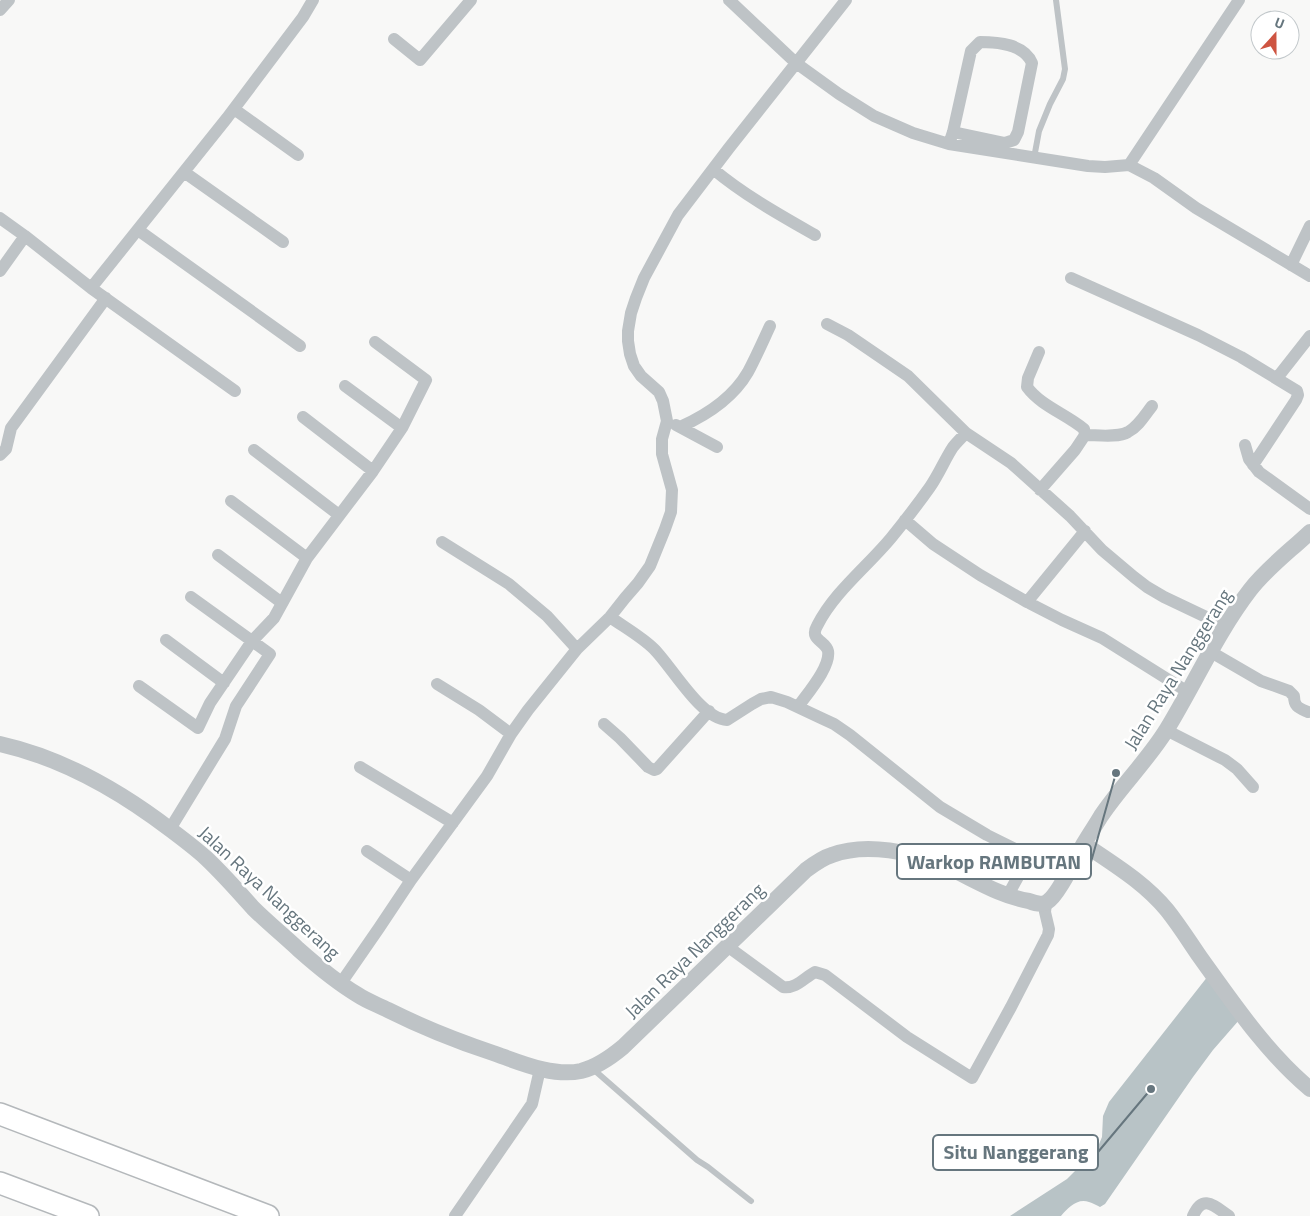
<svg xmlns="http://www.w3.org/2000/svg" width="1310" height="1216" viewBox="0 0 1310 1216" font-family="'Titillium Web',sans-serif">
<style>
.water{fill:#b8c3c6}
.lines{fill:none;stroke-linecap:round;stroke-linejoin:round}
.trunk-casing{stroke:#b4b8bb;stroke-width:24}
.service{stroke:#bec3c6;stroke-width:6}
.minor{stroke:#bec3c6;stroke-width:12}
.tertiary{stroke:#bec3c6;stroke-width:16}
.trunk{stroke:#fff;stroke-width:21}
.labels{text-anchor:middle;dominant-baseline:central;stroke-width:5;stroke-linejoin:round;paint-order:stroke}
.street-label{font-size:19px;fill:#66767e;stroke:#fff}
.leader{fill:none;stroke:#66767e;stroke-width:2}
.callout-dot{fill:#66767e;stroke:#fff;stroke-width:2}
.callout{fill:#fff;stroke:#66767e;stroke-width:2}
.callout-label{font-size:20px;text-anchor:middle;font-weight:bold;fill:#66767e}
</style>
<rect width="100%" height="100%" fill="#f8f8f7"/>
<path class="water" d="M1208,976l32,43 -27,31 -20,27 -88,127 -5,3c-4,-2 -7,-4 -11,-5 -12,-4 -21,6 -28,14h-51l57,-37 30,-30 5,-12 1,-21 6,-14z"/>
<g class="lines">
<g class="trunk-casing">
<path id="trunk" d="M0,1114l268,102
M0,1183l88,33"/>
</g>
<path class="service" d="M1034,158l5,-27 11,-27 13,-25 2,-10 -9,-69
M593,1069l104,91 11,7 43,34"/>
<path class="minor" d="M729,0l67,63 43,31 35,22 39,17 36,11 139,22 17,1 24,-2 25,13 42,30 114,68
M0,10l9,-10
M394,39l26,21 51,-60
M234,109l64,46
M949,144l4,-12 18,-81 9,-9c18,0 44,2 52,21l-14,69 -4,8 -9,3 -52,-11
M1129,165l110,-165
M713,169c31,26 67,46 102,66
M184,172l99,70
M0,218l25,18 66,52 144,103
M138,230l162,116
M1291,265l19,-39
M0,271l25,-35
M1071,278l127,57 43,22 56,34 1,4 -2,5 -43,65
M91,288l136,-170 76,-101 10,-17
M827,324l21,11 60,41 58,57 45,30 59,53 32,34 32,27 13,10 17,10 61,29
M1039,352l-11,26 -1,9c14,19 39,27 57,42l1,6 -10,15 -35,40
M1277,378l33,-42
M345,386l57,42
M303,417l70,54
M676,425l41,22
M680,427c27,-12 53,-29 68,-55 8,-15 15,-31 22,-46
M1085,435c12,0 33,3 43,-3 10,-5 17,-17 24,-26
M1245,445l4,14 10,13 51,37
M254,450l85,65
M0,455l6,-6 5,-21 95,-130
M231,501l76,57
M905,520l28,24 47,31 47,27 58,-71
M442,542l67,42 38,32 30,33
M218,555l64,48
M1027,602l35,18 40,18 86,54
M610,617c14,10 32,20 44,32 18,18 47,70 73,71l25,-16 9,-5 10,-2 16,5 34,16 13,6 16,11 90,72 47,28 36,18 3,4 -1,7 -17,31
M166,640l58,43
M1211,652l50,29 28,10 5,5c0,11 5,12 14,16
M437,684l42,26 32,24
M139,686l59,42 12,-25 42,-62 22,-23 33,-60 66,-87 29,-43 24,-48 -51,-38
M798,707c8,-12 33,-40 30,-56 -2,-10 -19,-11 -11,-25 17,-34 50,-59 74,-88 13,-16 27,-34 39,-51 9,-13 15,-28 23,-40 4,-5 9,-10 13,-14
M604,724l16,14 28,29 6,3 3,-1 52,-58
M1166,730l59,30 12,9 16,18
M360,767l93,56
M170,829l55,-90 11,-33 34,-52 -79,-57
M367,851l44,29
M727,946l56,41c13,2 21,-9 32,-15l10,3 82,62 65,41 39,-71 37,-72 1,-6 -4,-17 1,-9
M341,983l38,-55 32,-48 76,-104 24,-42 17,-24 49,-61 33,-32 15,-19 13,-15 12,-17 15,-37 6,-17 1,-22 -10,-36v-15l5,-18 -4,-20 -4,-9 -18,-16 -7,-10 -4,-12 -2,-13v-10l3,-18 5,-15 8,-20 34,-63 51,-67 117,-148
M455,1216l77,-112 8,-35
M1193,1216c10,-23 21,-10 36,0"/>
<path class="tertiary" d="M0,744c63,14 120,47 171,86 12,9 24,18 35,28 17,16 32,33 47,50 14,14 30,27 45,41 18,16 38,33 60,46 9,6 20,10 30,15 34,17 69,31 105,43 26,9 59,24 88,18 16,-4 30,-14 42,-24l183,-177c8,-6 16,-12 26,-15 34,-13 81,-3 113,11 27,12 54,30 84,35 5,2 13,4 18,1 11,-6 29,-45 36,-57 6,-10 12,-19 18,-29 20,-30 47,-56 66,-87 28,-46 50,-96 83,-139 17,-22 40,-39 60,-58
M1084,844c29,20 60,38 83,66 12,15 22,31 33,47 33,46 66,95 110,132"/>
<use href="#trunk" class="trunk"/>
</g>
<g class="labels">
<g class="street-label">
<text transform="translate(1177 669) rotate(-58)">Jalan Raya Nanggerang</text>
<text transform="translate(270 892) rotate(43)">Jalan Raya Nanggerang</text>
<text transform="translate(694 950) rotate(-44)">Jalan Raya Nanggerang</text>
</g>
</g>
<path class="leader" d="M1116 773L1091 862M1151 1089L1098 1152"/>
<g class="callout-dot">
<circle cx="1116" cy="773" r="5"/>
<circle cx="1151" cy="1089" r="5"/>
</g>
<g class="callout">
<rect x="897" y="844" width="194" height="35" rx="5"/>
<rect x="933" y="1135" width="165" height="35" rx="5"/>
</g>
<g class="callout-label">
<text x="994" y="869">Warkop RAMBUTAN</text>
<text x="1016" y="1159">Situ Nanggerang</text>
</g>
<g transform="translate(1275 35) rotate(21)"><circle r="24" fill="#ffffff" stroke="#c2c8cb"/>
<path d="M0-4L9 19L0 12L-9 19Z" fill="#ce5441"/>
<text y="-8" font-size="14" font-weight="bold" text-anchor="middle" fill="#66767e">U</text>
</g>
</svg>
